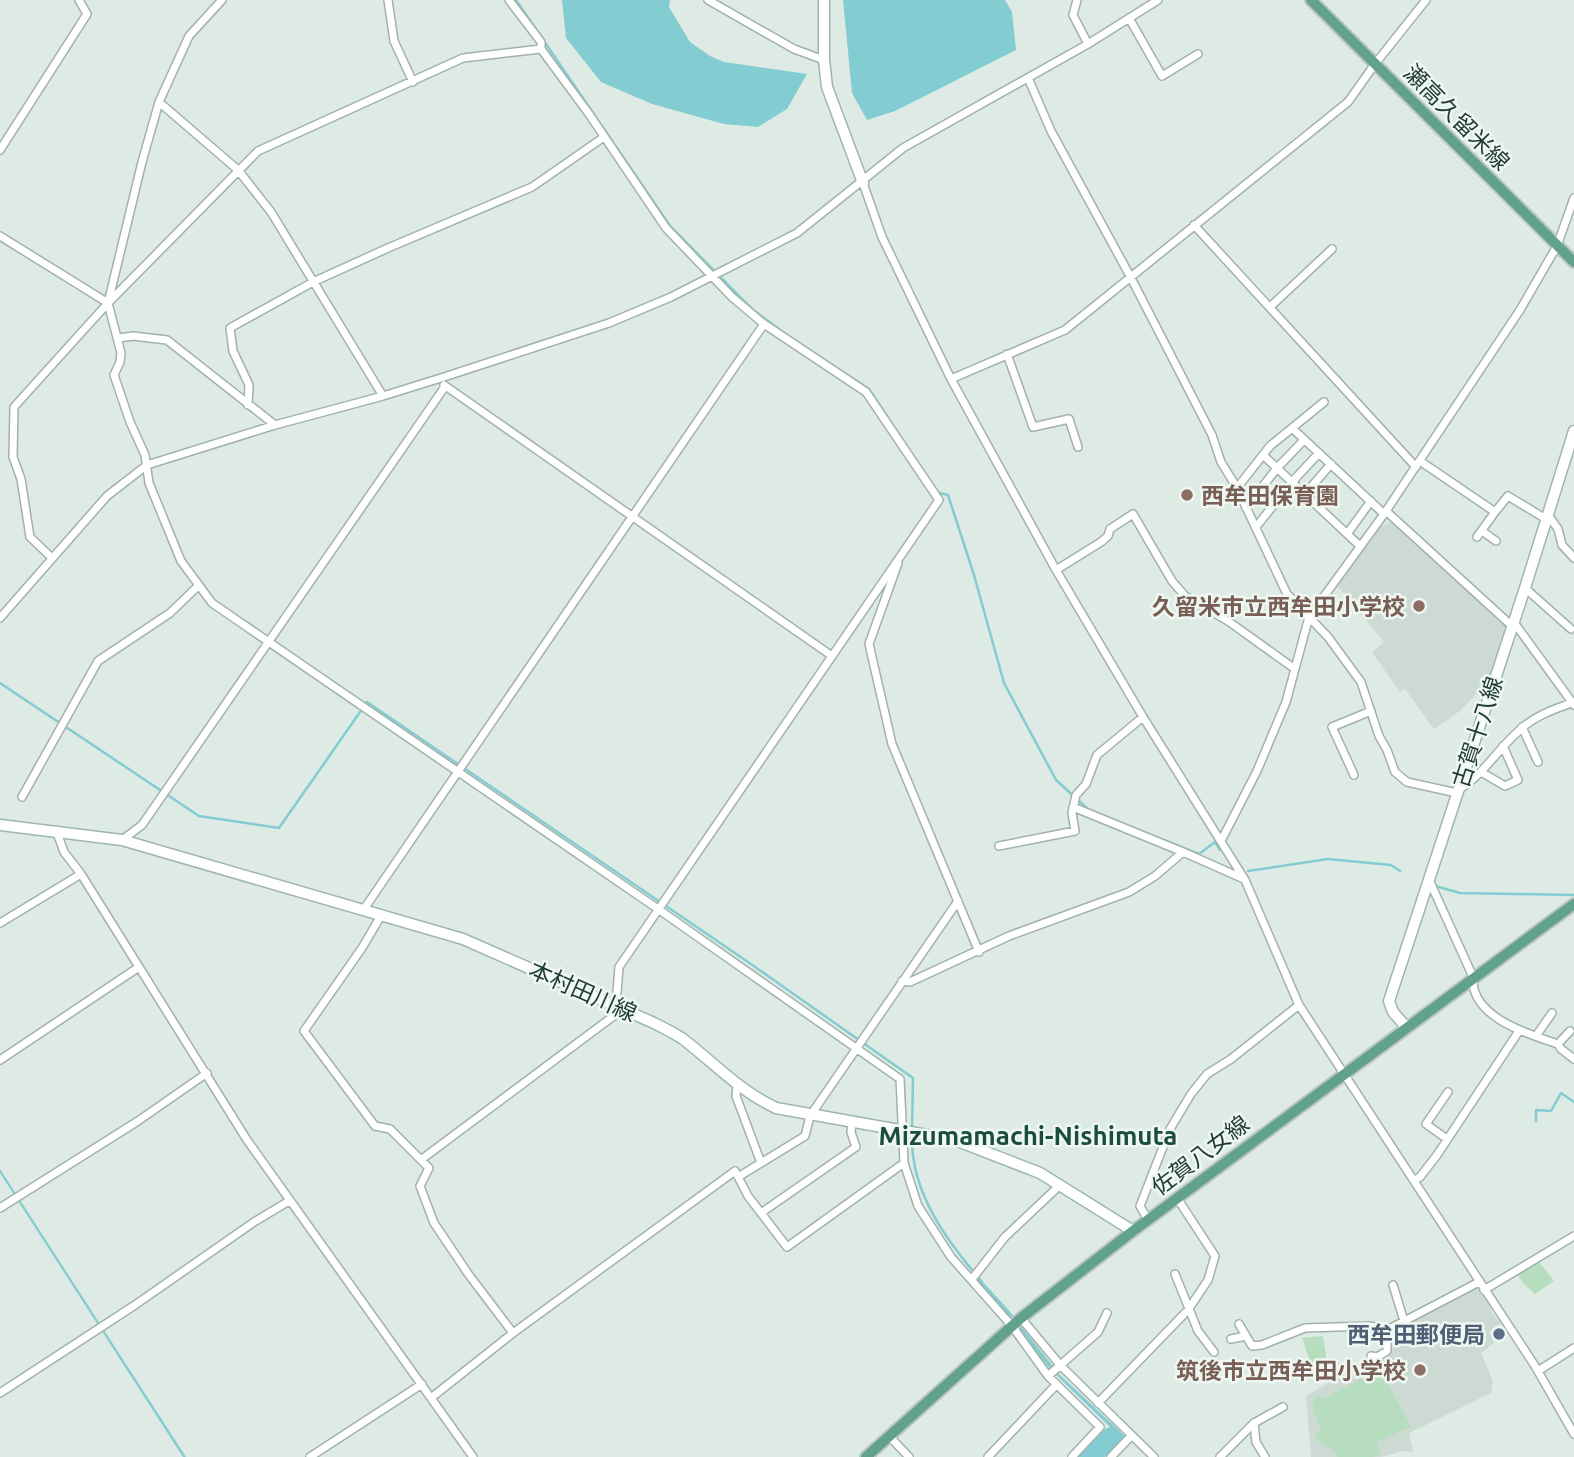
<svg xmlns="http://www.w3.org/2000/svg" width="1574" height="1457" viewBox="0 0 1574 1457" font-family="Ubuntu,'Noto Sans JP',sans-serif">
<style>
.built{fill:#ccdad3}
.green{fill:#b6ddbe}
.water{fill:#83ccd2}
.lines{fill:none;stroke-linecap:round;stroke-linejoin:round}
.stream{stroke:#83ccd2;stroke-width:2.5}
.street-casing{stroke:#a1b2ab;stroke-width:10}
.secondary-casing{stroke:#9db7ab;stroke-width:13}
.primary-casing{stroke:#bcc4c1;stroke-width:14}
.street{stroke:#fff;stroke-width:7}
.secondary{stroke:#fff;stroke-width:10}
.primary{stroke:#61a28c;stroke-width:10}
.education-dot{fill:#8d6e63;stroke:#eff7f2;stroke-width:2.5}
.service-dot{fill:#5c6f8a;stroke:#eff7f2;stroke-width:2.5}
.labels{text-anchor:middle;dominant-baseline:central;stroke-width:5;stroke-linejoin:round;paint-order:stroke}
.street-label{font-size:23px;fill:#1f3b31;stroke:#eff7f2}
.education-label{font-size:23px;font-weight:bold;fill:#785e54;stroke:#eff7f2;text-anchor:end}
.service-label{font-size:23px;font-weight:bold;fill:#4e5e75;stroke:#eff7f2;text-anchor:end}
.quarter-label{font-size:26px;font-weight:bold;fill:#1b4d3d;stroke:#eff7f2}
</style>
<rect width="100%" height="100%" fill="#deeae4"/>
<path class="built" d="M1390,522l6,3 112,102 -23,73 -9,-6 -16,17 -26,18 -29,-40 -5,3 -28,-40 12,-10 -48,-58 42,-56z
M1479,1287l12,21v4l10,11 -12,9 5,11 -13,10 12,28 -2,12 -82,40 4,19 -10,-1 -22,6h-70l-5,-61 66,-38h9l10,-5 2,-4 -2,-11 7,-10z"/>
<path class="green" d="M1539,1262l15,19 -19,13 -12,-11 -6,-9z
M1323,1336l4,27 -16,1 -9,-26z
M1380,1370l31,57 -35,15 5,13 -9,2h-35l-3,-7 -17,-9 -1,-8 6,-2 -10,-23 4,-12 8,2z"/>
<path class="water" d="M562,0h108l-1,7 21,35 20,14 14,6 83,12 -20,35 -29,18 -34,-3 -72,-20 -51,-22 -35,-44z
M843,0h162l7,12 4,38 -121,61 -28,9 -15,-27z
M0,1169l186,288h-3l-183,-284z
M980,1279l27,29 52,66 66,62 -20,21h-27l27,-28 5,-2 -59,-57 -74,-90z"/>
<g class="lines">
<path class="stream" d="M516,0l154,226 82,83 44,33
M817,355l52,34 37,56
M936,492l12,3 26,80 30,108 52,97 33,30
M0,683l199,133 80,12 88,-126 381,260 165,116 -1,52
M1125,825l74,29 16,-12 5,8
M1248,871l80,-12 63,6 9,6
M1435,886l25,7 114,2
M1536,1121v-11l15,1 10,-18 13,9
M912,1137c-1,56 35,104 70,145"/>
<g class="street-casing">
<path id="street" d="M222,0l-33,36 -30,66 -17,60 -34,141 13,50 -1,9 -6,13 16,47 15,33 4,28 32,78 31,42 446,306 242,170 4,84 14,43 33,51 61,69 36,50 52,51 -28,30
M388,0l6,41 19,41
M509,0l32,42v7l48,65 77,114 66,69 32,27 102,68 73,108 -320,467 -3,38
M708,0l86,49 30,11
M1077,0l-4,15 15,29
M1129,18l33,58 36,-22
M1028,78l23,53 79,145 82,159 9,27 16,26 50,106 41,43 33,45 18,54 8,14 8,22 12,10 50,11
M159,102l79,68 33,42 112,184
M0,150l87,-136 -8,-14
M863,183l19,54 69,142 105,191 87,147 102,163 54,125 236,361 39,68
M1194,225l222,242
M0,236l108,67
M1270,307l62,-58
M119,338l14,-2 34,4 108,85
M1007,354l26,73 36,-8 9,28
M951,379l114,-49 283,-228 27,-38 51,-64
M444,385l388,271
M248,405l1,-20 -16,-34 -3,-23 83,-46 75,-34 144,-61 72,-50
M1293,429l91,85
M1263,455l97,91
M1420,461l75,51 13,-16 38,23
M1237,488l33,-42 54,-44
M1305,494l26,-30
M1246,508l31,-40 27,-28
M1386,511l126,115
M1548,515l10,14 4,16 12,13
M1256,527l36,-45 27,-29
M1482,531l14,10
M1347,534l24,-33
M1477,537l18,-25
M52,558l-22,-21 -9,-58 -8,-22 1,-50 94,-104 150,-152 205,-93 78,-9
M898,563l-29,81 23,100 87,208
M1056,570l45,-28 7,-6 2,-7 23,-15 39,67 13,15 43,25 67,48
M1525,588l46,41
M0,618l107,-122 40,-31 128,-40 108,-29 58,-18 168,-55 62,-26 126,-64 106,-85 185,-104 70,-44
M1513,621l61,84
M1522,727l16,35
M1481,772l24,14 13,-6 -15,-34
M1354,775l-22,-48 39,-16
M1458,790c26,-15 40,-42 63,-61 15,-14 34,-20 53,-27
M22,797l76,-136 72,-48 28,-27
M1073,807l110,45
M56,830l8,22 17,22 166,266 226,317
M122,840l20,-15 302,-437
M1221,841l36,-70 29,-69 23,-85 75,-103 136,-204 37,-64 17,-48
M999,846l76,-15 -3,-18 4,-18 10,-11 11,-29 46,-38
M1430,882l43,95c-3,40 55,57 85,67l12,-13
M364,909l400,-585
M382,914l-20,34 -58,83 71,95 15,3 39,39 -9,18 14,37 35,52 44,58
M0,923l81,-49
M902,981l8,1 99,-46 120,-44 26,-16 28,-24 61,27
M1536,1036l16,-23
M1558,1044l3,5 13,10
M0,1060l139,-93
M737,1086l-1,10 25,67
M1447,1139l-21,-15 22,-32
M422,1159l201,-150
M738,1177l67,-41 5,-20 148,-215
M1415,1180l5,-3 17,-22 82,-124
M0,1208l138,-87 69,-48
M761,1213l95,-66 -5,-15 1,-10
M1148,1220l-8,-14 30,-77 21,-35 16,-20 24,-15 68,-54
M1175,1274l23,57 16,21
M972,1279l33,-42 55,-52
M1393,1285l11,36
M1484,1290l90,-54
M1021,1318l40,48 93,91
M1239,1324l13,22 10,-1 43,-17 64,-2 20,3 90,-47
M1231,1339l15,-3
M1371,1356l6,1 10,-6v-23
M1329,1365l16,6
M1538,1371l36,-23
M1048,1376l50,-44 9,-19
M0,1393l135,-88 119,-83 35,-21
M431,1398l82,-65 222,-162 13,25 39,51 117,-84
M1098,1403l90,-93 20,-30 7,-24 -38,-58
M1254,1423l2,19 9,15
M889,1436l20,21
M310,1457l112,-73
M988,1457l68,-72
M1111,1457l20,-21
M1220,1457l34,-34 29,-16"/>
</g>
<g class="secondary-casing">
<path id="secondary" d="M824,0v60l3,27 36,96
M0,825l122,15 341,99 191,84c10,5 20,10 29,16 32,25 57,52 93,69l179,32 85,33 93,58
M1407,1028l-14,-16 -4,-11 136,-413 49,-157"/>
</g>
<g class="primary-casing">
<path id="primary" d="M1311,0l263,262
M866,1457l155,-139 112,-87 441,-327"/>
</g>
<use href="#street" class="street"/>
<use href="#secondary" class="secondary"/>
<use href="#primary" class="primary"/>
</g>
<g class="education-dot">
<circle cx="1187" cy="495" r="7"/>
<circle cx="1419" cy="606" r="7"/>
<circle cx="1420" cy="1370" r="7"/>
</g>
<circle class="service-dot" cx="1499" cy="1334" r="7"/>
<g class="labels">
<g class="street-label">
<text transform="translate(1457 117) rotate(45)">瀬高久留米線</text>
<text transform="translate(1477 732) rotate(-72)">古賀十八線</text>
<text transform="translate(583 991) rotate(24)">本村田川線</text>
<text transform="translate(1200 1155) rotate(-37)">佐賀八女線</text>
</g>
<g class="education-label">
<text x="1201" y="495" text-anchor="start">西牟田保育園</text>
<text x="1405" y="606">久留米市立西牟田小学校</text>
<text x="1406" y="1370">筑後市立西牟田小学校</text>
</g>
<g class="service-label">
<text x="1485" y="1334">西牟田郵便局</text>
</g>
<g class="quarter-label">
<text x="1028" y="1135">Mizumamachi-Nishimuta</text>
</g>
</g>
</svg>
